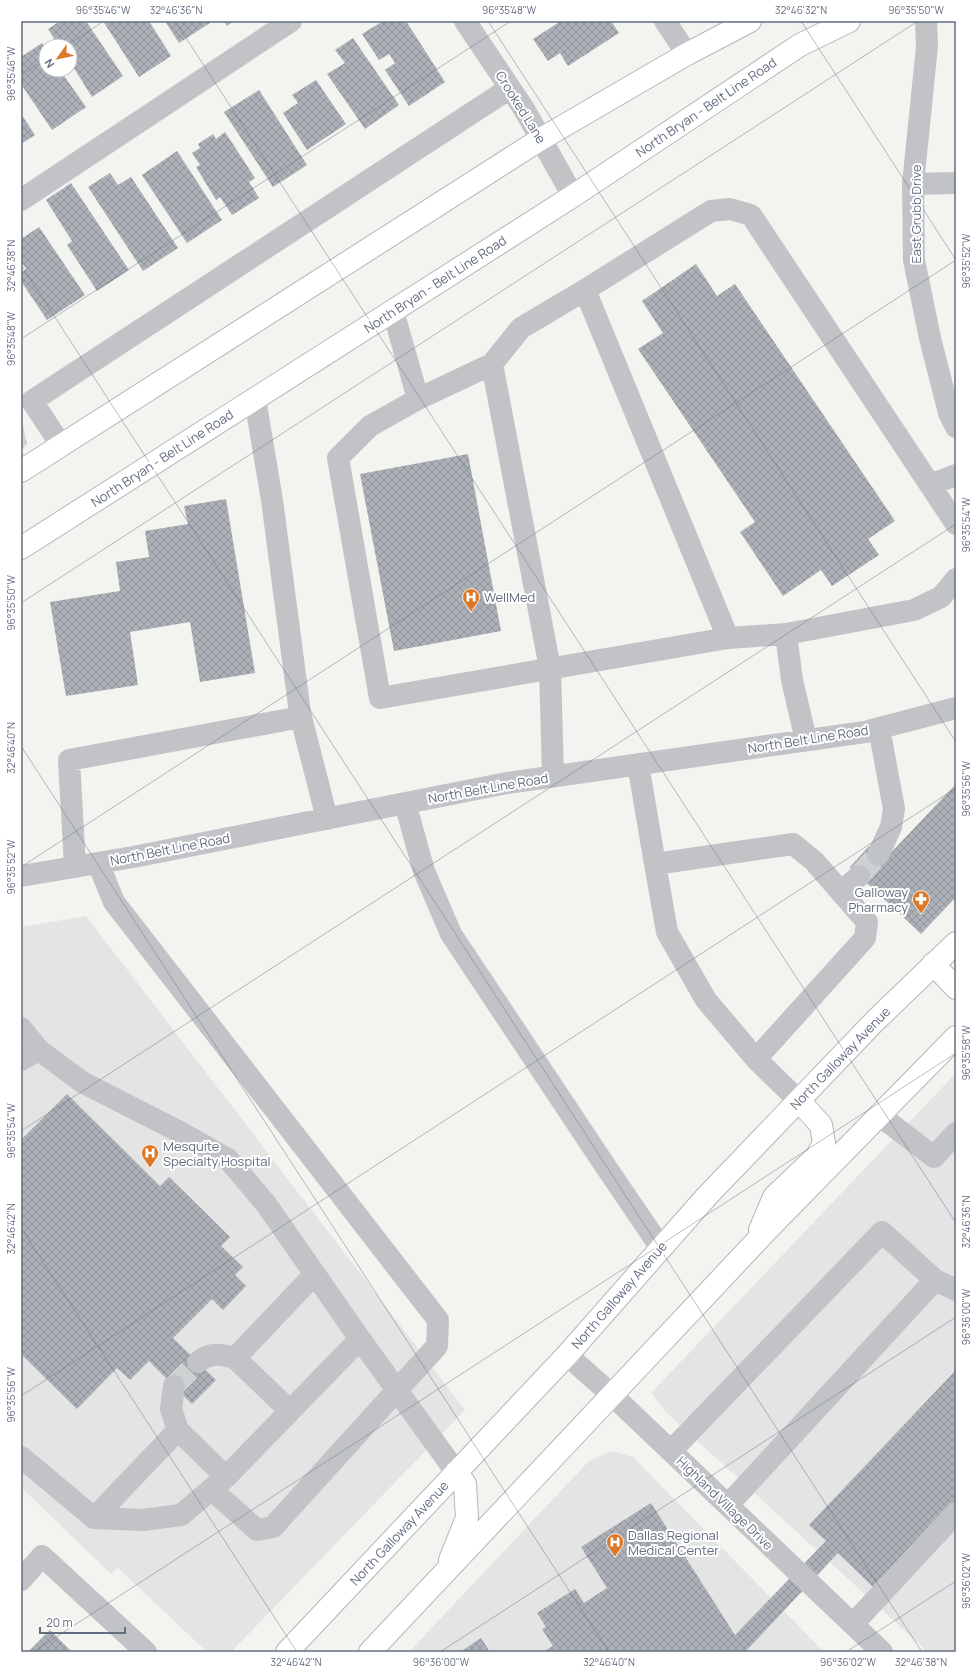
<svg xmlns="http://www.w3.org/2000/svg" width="977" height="1673" viewBox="0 0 977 1673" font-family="Manrope,sans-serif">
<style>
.built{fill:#e3e4e3}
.grass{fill:url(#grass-dots)}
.building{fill:url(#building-cross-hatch)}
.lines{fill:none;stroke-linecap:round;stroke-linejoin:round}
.minor-tunnel{stroke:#cfd2d3;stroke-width:22;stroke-dasharray:22 11;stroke-linecap:butt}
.major-casing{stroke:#b4b6bb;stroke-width:24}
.minor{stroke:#c1c3c7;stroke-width:22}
.major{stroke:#fff;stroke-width:22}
.ticks{fill:none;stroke:#636d80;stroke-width:1;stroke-opacity:0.45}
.labels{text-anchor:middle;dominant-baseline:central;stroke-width:4;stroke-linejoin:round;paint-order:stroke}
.street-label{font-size:13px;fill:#636d80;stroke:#fff}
.poi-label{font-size:13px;fill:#636d80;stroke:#fff;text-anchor:start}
.neatline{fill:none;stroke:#636d80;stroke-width:1.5}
.ticks-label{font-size:10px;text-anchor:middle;fill:#636d80}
</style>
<defs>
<pattern id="grass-dots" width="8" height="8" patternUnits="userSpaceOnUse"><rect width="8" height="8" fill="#d2dad1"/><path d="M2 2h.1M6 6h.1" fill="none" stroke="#aeb5af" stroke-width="1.8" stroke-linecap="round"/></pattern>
<pattern id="building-cross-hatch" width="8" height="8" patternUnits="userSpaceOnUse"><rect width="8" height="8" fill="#acb1b7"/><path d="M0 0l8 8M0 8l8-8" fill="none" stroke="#90949a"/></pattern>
</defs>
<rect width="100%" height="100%" fill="#f3f4ef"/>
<path class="built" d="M86,916l379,494 -234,242h-24l-89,-84 -7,6 -90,-87v-560z
M956,1073v579h-28l-261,-239 -16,-20z
M611,1451l22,6 191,195h-415l180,-191z"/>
<path class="grass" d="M21,416l6,28 -6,6z"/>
<path class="building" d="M60,21h26l37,55 -31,21 -22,-35v-16h-11l-11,-17z
M103,21h46l22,35 -32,21z
M165,21h48l-34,22z
M224,21h10l-7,5z
M383,21h23l39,61 -36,24 -24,-36 10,-7 -6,-9 -10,6 -17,-26z
M561,21h50l8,12 -51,33 -8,-13 -12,8 -15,-22z
M353,38l46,67 -34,24 -38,-55 18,-11 -10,-13z
M42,43l4,6v21h14l26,37 -34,23 -31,-46v-27z
M316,80l30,44 -39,26 -24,-37 15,-10 -6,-8z
M259,90l48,75 -34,22 -49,-75z
M21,114l14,21 -14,9z
M225,132l30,46 -6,4 10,16 -27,17 -12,-18 -4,3 -20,-33 4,-2 -8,-12 8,-5 -2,-4 15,-10 3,5z
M177,151l45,69 -35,23 -45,-68z
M110,173l8,12 13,-8 47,71 -35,23 -55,-84z
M71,183l58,87 -32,21 -30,-46 5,-4 -26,-41z
M39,227l46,68 -38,25 -26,-39v-8l5,-4 -5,-8v-22z
M696,264l21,32 18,-12 160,237 -27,18 11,16 -47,31 -11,-16 -38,26 -43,-64 15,-10 -117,-173 25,-16 -21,-32z
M468,454l33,177 -107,20 -34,-177z
M226,499l29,174 -55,9 -10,-60 -60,10 8,53 -72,11 -16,-94 70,-11 -4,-29 33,-5 -4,-26 43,-7 -4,-18z
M956,784v113l-35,37 -71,-67 19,-21 15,14z
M67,1094l93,92 9,-9 61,60 -9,9 22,21 -8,8 11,11 -23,24 -11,-11 -39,39 43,42 -24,24 -43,-43 -19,19 -13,-12 -40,41 -56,-55v-214z
M956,1370v132l-82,86 -36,-35 -92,98v1h-203l10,-6 -11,-17 4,-2 -9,-14 38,-24 9,14 23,-15 -26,-41 70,-44 84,132 91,-94 -17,-16z
M50,1630l22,22h-44z
M481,1638l9,14h-30z"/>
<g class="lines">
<path class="minor-tunnel" d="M859,876l19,-21
M174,1386l24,-24"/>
<g class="major-casing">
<path id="major" d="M21,471l520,-332 146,-85 63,-33
M21,548l552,-352 227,-151 49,-24
M933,964l23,24
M760,1230l14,-33 43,-41 7,-13 -3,-18 -22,-24
M450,1560l17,-42 -2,-34 -9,-12
M287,1652l280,-297 140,-159 169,-176 80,-77
M370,1652l398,-423 188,-192"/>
</g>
<path class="minor" d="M465,21l59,88 49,87
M665,21l22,33
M926,21l1,25 -14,138 1,76 16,78 19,75 7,14
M913,184l43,-1
M21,200l270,-179
M393,311l25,88 74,-35 58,304 3,108
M492,364l29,-36 64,-38
M255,399l17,101 28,213 27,106
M418,399l-48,27 -32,32 42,240 348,-60
M61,445l-29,-44 478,-313
M930,485l26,-10
M956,524l-205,-309 -21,-6 -19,2 -126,79 143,348 58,-4 128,-24 27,-13 15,-18
M786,634l6,46 14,60
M638,764l17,100 138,-20 21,17 53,61 -2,16 -109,121 43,42
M405,803l19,68 27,63 153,230 57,84
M878,855l13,-28 3,-18 -15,-81
M98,863l16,39 324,418 -1,26 -164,181 -16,3 -46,-41
M655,864l12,68 39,68 50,59
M75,867l-6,-107 232,-43
M21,876l112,-19 374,-74 358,-51 91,-24
M841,892l18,-16
M21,1028l18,22 43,32 98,50 48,27 38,45 94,135
M21,1060l18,-10
M879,1115l55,42 22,-24
M567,1355l45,40 270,257
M198,1362c12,-10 23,-8 37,-4
M174,1386l-3,23 7,21
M290,1411l-55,-53 79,-83
M671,1451l211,-219 53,48 21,10
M21,1457l73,61 49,2 38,-5 45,-38 134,-138 96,133
M728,1505l207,-225
M94,1518l84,-88 48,47
M21,1580l21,-24 104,96
M853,1624l103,-111"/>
<use href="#major" class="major"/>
</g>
<path class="ticks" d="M175,21l781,1202M488,21l468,721M801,21l155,239M66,46l38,-25M21,75l25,-16M21,265l901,1387M21,339l490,-318M21,603l897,-582M21,746l588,906M21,867l935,-607M21,1131l935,-607M21,1228l276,424M21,1396l935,-608M33,1652l923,-599M440,1652l516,-335M846,1652l110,-71"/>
<defs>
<g id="hospital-pin" transform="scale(0.9)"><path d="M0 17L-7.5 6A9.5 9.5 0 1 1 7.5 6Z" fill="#dd7826" stroke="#fff"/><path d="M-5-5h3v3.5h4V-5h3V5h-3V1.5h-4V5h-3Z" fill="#fff"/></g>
<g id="pharmacy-pin" transform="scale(0.9)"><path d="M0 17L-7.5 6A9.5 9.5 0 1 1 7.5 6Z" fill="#dd7826" stroke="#fff"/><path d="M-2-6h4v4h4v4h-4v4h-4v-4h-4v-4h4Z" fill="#fff"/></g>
</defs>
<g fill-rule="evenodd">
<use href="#hospital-pin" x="471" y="597"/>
<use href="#pharmacy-pin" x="921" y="899"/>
<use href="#hospital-pin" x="150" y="1153"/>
<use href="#hospital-pin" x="615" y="1542"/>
</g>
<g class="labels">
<g class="street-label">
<text transform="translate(521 107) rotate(58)">Crooked Lane</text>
<text transform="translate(706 107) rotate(-34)">North Bryan - Belt Line Road</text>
<text transform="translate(916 214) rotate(-90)">East Grubb Drive</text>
<text transform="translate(435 284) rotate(-33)">North Bryan - Belt Line Road</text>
<text transform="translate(162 458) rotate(-33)">North Bryan - Belt Line Road</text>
<text transform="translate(808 739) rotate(-9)">North Belt Line Road</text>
<text transform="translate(488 788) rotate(-10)">North Belt Line Road</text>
<text transform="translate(170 849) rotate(-11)">North Belt Line Road</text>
<text transform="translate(840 1058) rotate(-46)">North Galloway Avenue</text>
<text transform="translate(619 1295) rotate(-49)">North Galloway Avenue</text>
<text transform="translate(725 1503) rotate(44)">Highland Village Drive</text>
<text transform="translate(399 1533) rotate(-47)">North Galloway Avenue</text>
</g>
<g class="poi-label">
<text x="484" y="597">WellMed</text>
<text x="908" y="892" text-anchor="end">Galloway<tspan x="908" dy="15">Pharmacy</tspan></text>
<text x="163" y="1146">Mesquite<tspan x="163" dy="15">Specialty Hospital</tspan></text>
<text x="628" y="1535">Dallas Regional<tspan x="628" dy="15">Medical Center</tspan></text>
</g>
</g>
<rect width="977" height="1673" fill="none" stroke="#ffffff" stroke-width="44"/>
<g transform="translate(58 58) rotate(237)"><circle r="19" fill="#ffffff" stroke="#c1c5cc"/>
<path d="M0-3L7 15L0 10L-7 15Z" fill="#dd7826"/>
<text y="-6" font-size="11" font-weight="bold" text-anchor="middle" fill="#636d80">N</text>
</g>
<path d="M40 1627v6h85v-6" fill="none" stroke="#636d80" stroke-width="2"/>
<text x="46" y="1627" font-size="12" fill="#636d80" stroke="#ffffff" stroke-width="3" paint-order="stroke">20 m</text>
<rect x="22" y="22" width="933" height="1629" class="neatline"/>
<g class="ticks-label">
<text x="103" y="14">96°35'46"W</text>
<text x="176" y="14">32°46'36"N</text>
<text x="509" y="14">96°35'48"W</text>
<text x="801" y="14">32°46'32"N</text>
<text x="916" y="14">96°35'50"W</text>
<text transform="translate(11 74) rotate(-90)" y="4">96°35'46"W</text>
<text transform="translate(966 261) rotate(-90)" y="4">96°35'52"W</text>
<text transform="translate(11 266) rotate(-90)" y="4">32°46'38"N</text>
<text transform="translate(11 339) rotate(-90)" y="4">96°35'48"W</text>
<text transform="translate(966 525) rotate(-90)" y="4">96°35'54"W</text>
<text transform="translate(11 603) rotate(-90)" y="4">96°35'50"W</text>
<text transform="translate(11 748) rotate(-90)" y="4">32°46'40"N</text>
<text transform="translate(966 789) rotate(-90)" y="4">96°35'56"W</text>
<text transform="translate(11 867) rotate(-90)" y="4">96°35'52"W</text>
<text transform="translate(966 1053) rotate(-90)" y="4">96°35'58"W</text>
<text transform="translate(11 1131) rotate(-90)" y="4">96°35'54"W</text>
<text transform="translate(966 1222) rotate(-90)" y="4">32°46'36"N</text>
<text transform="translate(11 1229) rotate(-90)" y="4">32°46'42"N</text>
<text transform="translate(966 1317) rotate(-90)" y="4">96°36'00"W</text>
<text transform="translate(11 1395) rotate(-90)" y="4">96°35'56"W</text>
<text transform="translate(966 1581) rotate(-90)" y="4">96°36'02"W</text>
<text x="296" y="1666">32°46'42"N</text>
<text x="441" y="1666">96°36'00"W</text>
<text x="609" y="1666">32°46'40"N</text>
<text x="848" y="1666">96°36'02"W</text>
<text x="921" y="1666">32°46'38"N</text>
</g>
</svg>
